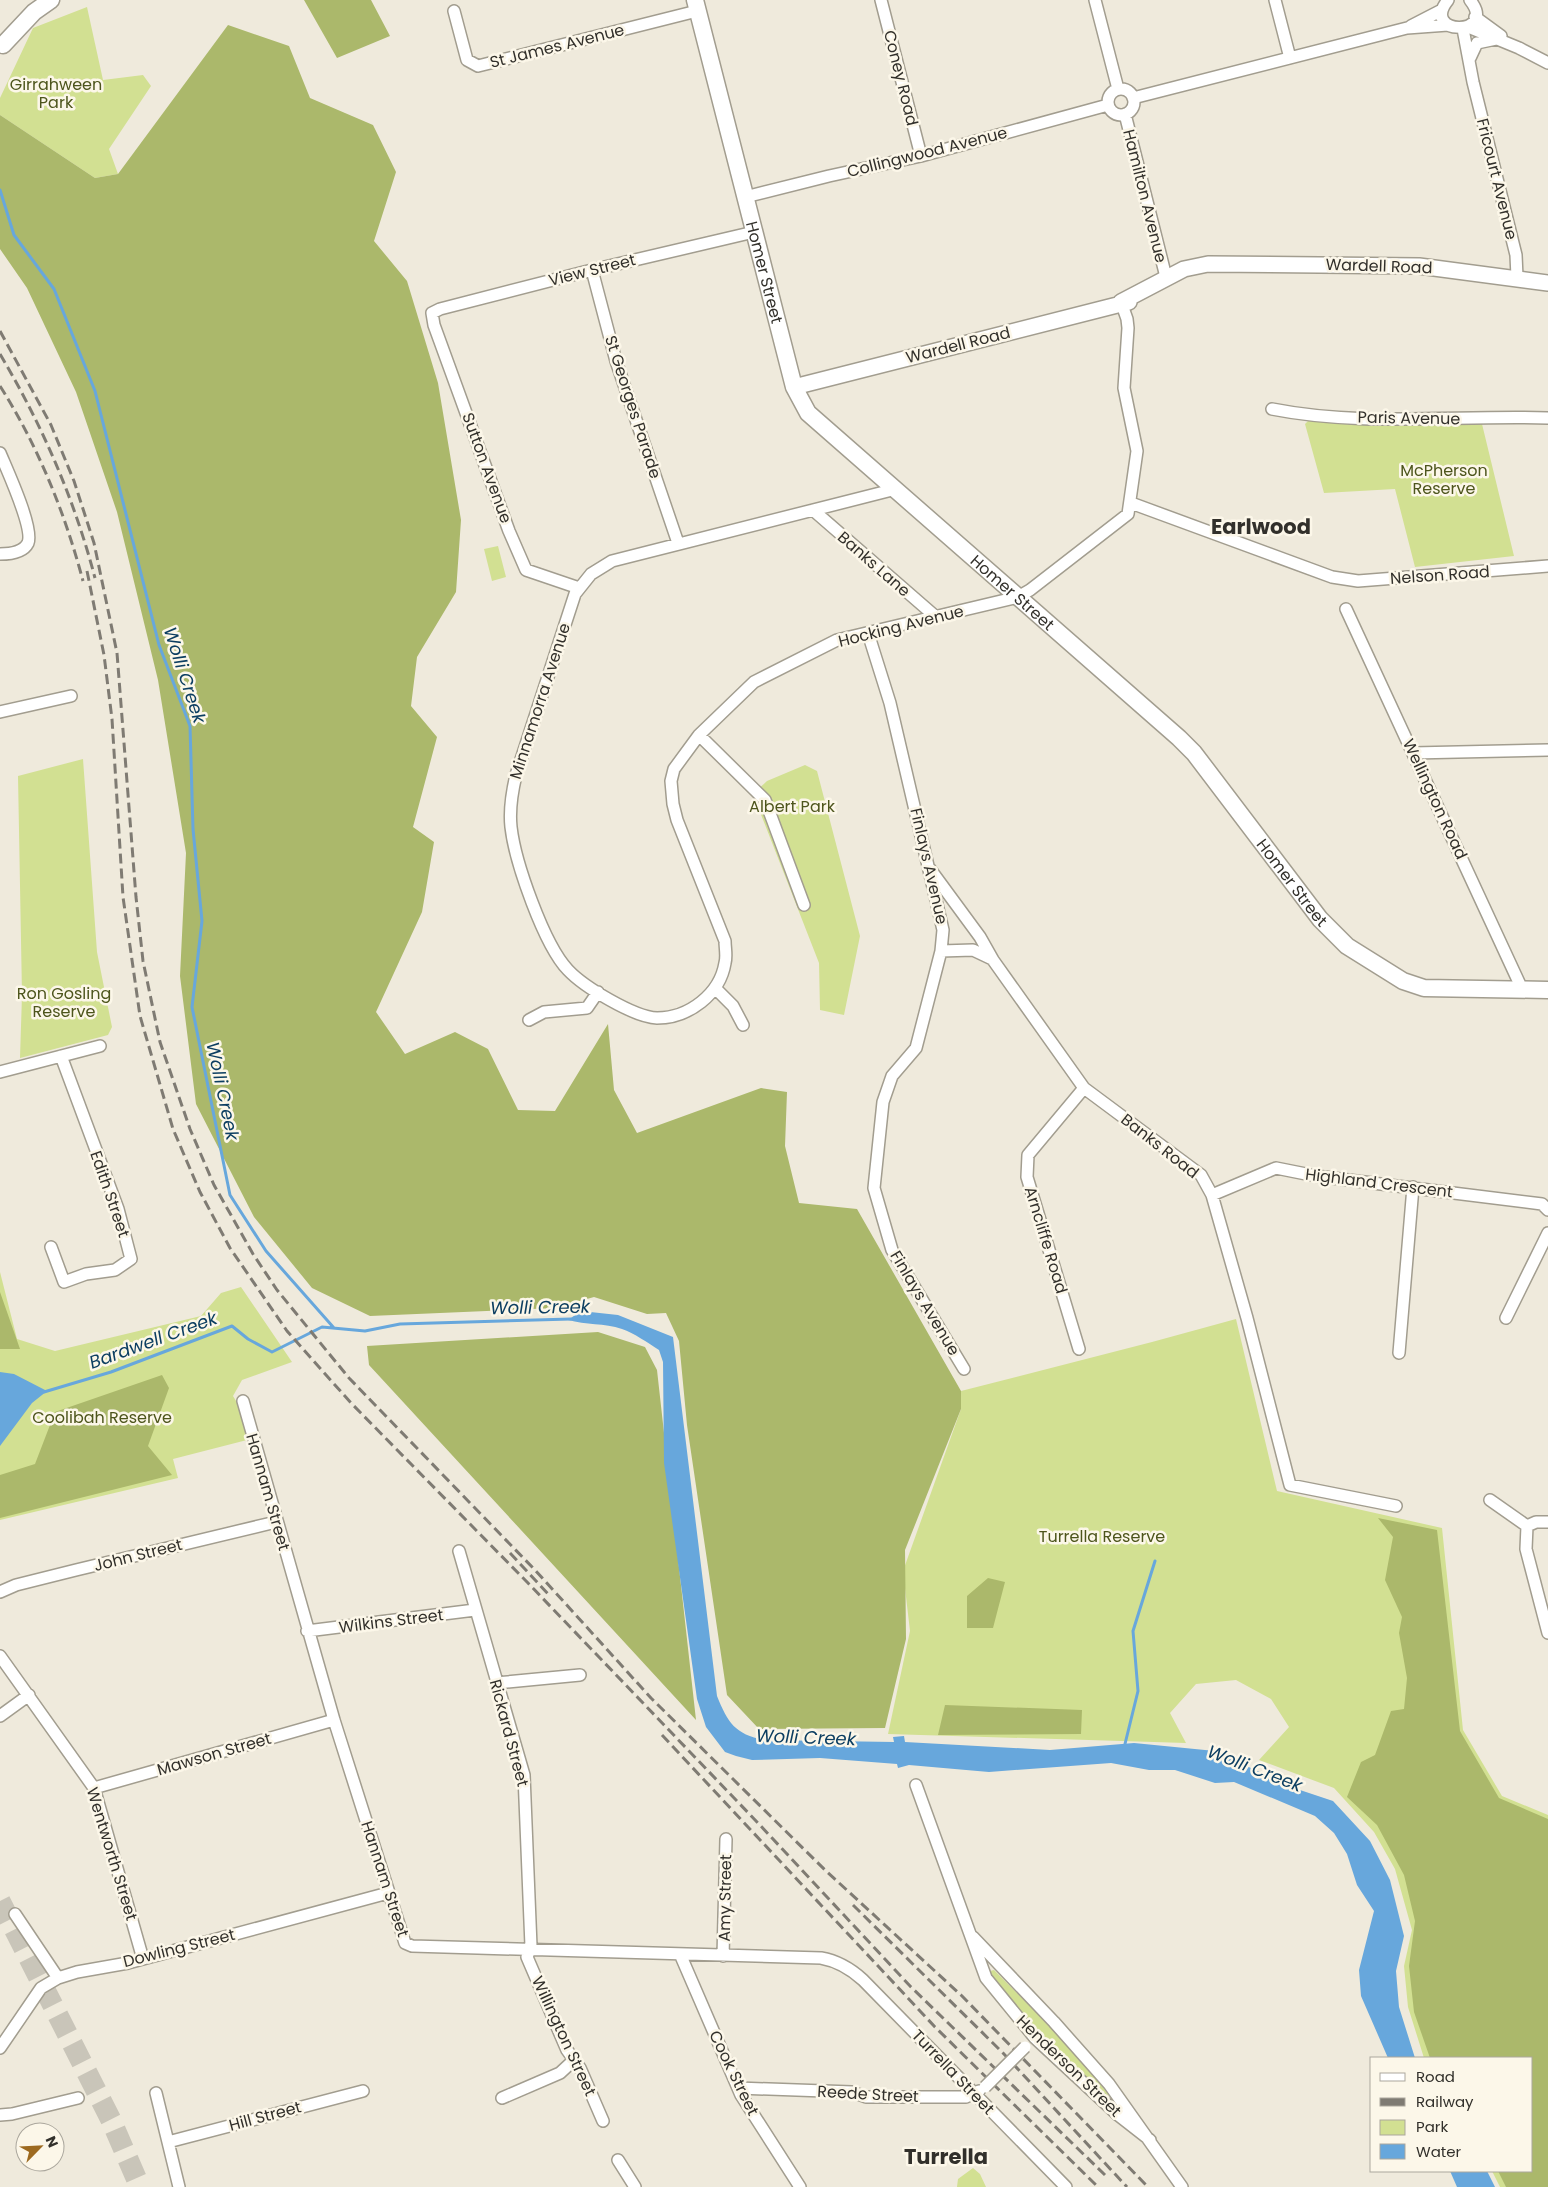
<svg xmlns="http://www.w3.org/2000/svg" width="1548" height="2187" viewBox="0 0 1548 2187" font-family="Poppins,sans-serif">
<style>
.green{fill:#d2e092}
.forest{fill:#abb86b}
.water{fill:#67a7dc}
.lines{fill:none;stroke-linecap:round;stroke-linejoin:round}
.stream{stroke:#67a7dc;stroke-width:3}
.motorway-tunnel{stroke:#c9c5b9;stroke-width:21;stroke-dasharray:21 11;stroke-linecap:butt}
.minor-casing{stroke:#a29d8f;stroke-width:14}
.tertiary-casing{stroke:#a29d8f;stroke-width:18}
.secondary-casing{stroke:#a29d8f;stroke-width:19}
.minor{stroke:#fff;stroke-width:11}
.tertiary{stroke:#fff;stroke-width:15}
.secondary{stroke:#fff;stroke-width:16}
.rail{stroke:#7f7b73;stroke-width:3;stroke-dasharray:10 5;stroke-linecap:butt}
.minor-bridge-casing{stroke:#a29d8f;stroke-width:14;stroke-linecap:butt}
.minor-bridge{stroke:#fff;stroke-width:11}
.labels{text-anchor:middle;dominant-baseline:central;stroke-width:5;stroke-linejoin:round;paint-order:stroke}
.street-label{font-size:16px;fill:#32302b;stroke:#fcf7e9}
.park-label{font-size:16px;fill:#4d551c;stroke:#fcf7e9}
.water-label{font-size:18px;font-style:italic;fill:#0c3e61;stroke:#fcf7e9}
.district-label{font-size:21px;font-weight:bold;fill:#32302b;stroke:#fcf7e9}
</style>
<rect width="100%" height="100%" fill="#efeadc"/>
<path class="green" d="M87,7l16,73 40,-5 8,11 -42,63 9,25 -23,4 -95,-63v-17l33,-70z
M1308,421l174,3 32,132 -99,11 -20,-78 -71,4 -19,-69z
M498,546l8,31 -14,4 -8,-32z
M83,759l14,193 15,75 -4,8 -88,23 2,-63 -4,-219z
M805,765l12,6 43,165 -16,79 -24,-5 -1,-47 -66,-169 14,-13z
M0,1272l17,67 38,12 146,-35 20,-23 20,-6 51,75 -50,18 -9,16c9,14 16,28 14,44l-74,19 5,19 -178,42z
M1236,1319l41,172 165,37 21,202 39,66 46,19v372h-48l-8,-16h40v-113h-108l-16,-51 -4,-41 8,-36 -17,-61 -21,-37 -40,-44 -75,-28 30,-33 -18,-28 -35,-19 -40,4 -26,29 16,30 -298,-9 22,-103 -7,-60 58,-162v-18l191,-49z
M994,1970l72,72 43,53 -3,3 -70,-68 -46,-55v-4z
M973,2168l7,6 6,13h-29l1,-8z"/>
<path class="forest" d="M304,0h67l19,36 -53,22z
M228,25l61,21 21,52 63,27 23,47 -22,69 33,40 31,102 23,137 -5,72 -39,65 -6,49 26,31 -24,90 21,15 -12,70 -46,100 29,42 50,-22 33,17 30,61 37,1 53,-87 6,66 23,43 124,-45 26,4 -2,54 14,57 58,6 104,182v18l-56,141 1,89 -21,89 -126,1 -32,-34 -40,-270 -8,-84 -13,-28 -19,1 -53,-17 -39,11 -185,8 -58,-28 -58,-71 -58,-113 -16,-128 6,-123 -28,-173 -41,-168 -41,-120 -49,-104 -27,-39v-134l95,63 23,-4z
M0,1292l20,57h-20z
M598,1332l47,15 12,23 39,350 -327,-355 -2,-19z
M162,1375l7,13 -21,58 24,29 -172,43v-43l35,-11 20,-52z
M1378,1518l59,12 23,201 39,67 49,21v368h-42l-8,-16h34v-113h-102l-16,-46 -5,-46 6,-45 -11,-46 -27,-50 -30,-28 14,-35 14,-7 16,-44 13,-2 3,-31 -8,-45 3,-16 -17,-37 8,-43z
M988,1578l17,4 -12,46h-26v-32z
M945,1705l137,5 -1,24 -143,1z"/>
<path class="water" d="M581,1311l37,4 55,22 44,359c11,27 18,38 47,44l130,2 -1,-5 11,-1 1,6 145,8 84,-7 81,8 76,36 42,14 37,40 20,39 14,56 -8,35 3,36 16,51h-27l-27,-62 -2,-26 15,-59 -17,-26 -10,-31 -13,-21 -19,-17 -81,-34 -19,1 -40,-13h-26l-38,-7 -122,9 -80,-7 -11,3 -1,-4 -77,-6 -68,2 -16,-4 -11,-4 -19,-25 -9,-28 -33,-236 -1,-101 -4,-12c-11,-7 -25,-17 -37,-21 -18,-6 -36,-4 -54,-9z
M0,1372l14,2 33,17 -15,12 -32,43z
M1450,2171h37l8,16h-38z"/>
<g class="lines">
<path class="stream" d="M0,190l14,45 40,54 41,102 64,254 31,81 3,103 9,92 -10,86 38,188 36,56 68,77
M44,1392l67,-20 121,-46 16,13 24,13 50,-25 43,4 35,-7 171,-5
M1124,1748l14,-57 -5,-60 22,-70"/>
<path class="motorway-tunnel" d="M0,1901l111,219 29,67"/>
<g class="minor-casing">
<path id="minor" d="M881,0l40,156
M1095,0l23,89
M1275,0l15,58
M1448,0c-29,36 51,37 22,0
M454,11l13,49 11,6 219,-55
M1475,17l26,19
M1411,26l31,-16
M1468,27l51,21 29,15
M1463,29l10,53 43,173 1,22
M1470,58l7,-15 19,-4
M1108 102a13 13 0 1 1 26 0a13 13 0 1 1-26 0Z
M1133,98l274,-70 41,-3
M1125,114l41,163
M745,197l84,-21 92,-20 187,-51
M592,270l24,91 62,182
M1272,409c91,18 184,6 276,9
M0,453c7,17 34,75 28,90 -5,10 -18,11 -28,11
M896,489l-284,72 -21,13 -16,20 -59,181c-4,17 -7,34 -5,52 4,35 33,118 57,143 16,17 66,47 89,48 32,0 63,-24 68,-55 2,-7 0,-15 0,-22l-48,-121 -4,-16 -2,-23 3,-12 25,-34 55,-53 83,-42 181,-43 12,-7 98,-76 9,-63 -13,-63 4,-60 -1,-9 -6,-17
M1131,503l201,74 26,4 190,-15
M813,510l123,107
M579,588l-53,-18 -17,-39 -75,-206 -2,-12 8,-4 152,-39 162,-38
M1346,609l176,380
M868,633l22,70 53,227 -2,21 -25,97 -24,28 -9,26 -9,86 18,62 72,119
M0,712l71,-16
M699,735l66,65 39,105
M1413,753l135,-3
M930,869l50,68 13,23 91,128 117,87 11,20 35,123 43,167 106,21
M941,951l32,-1 19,9
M716,989l17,17 10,19
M529,1020l15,-8 43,-4 11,-16
M0,1072l100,-26
M1212,1195l64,-27 40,8 226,28 6,6
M51,1247l13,35 22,-8 29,-4 16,-11 -13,-50 -57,-153
M1506,1318l42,-85
M1079,1349l-52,-172 1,-22 56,-67
M1399,1353l14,-166
M243,1401l91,319 71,223 7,3 409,12c17,3 29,10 42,22l203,207
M1490,1500l37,26 9,-4h12
M1527,1526l-1,23 22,84
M459,1551l65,224 7,171 -4,11 40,93 13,18 23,53
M0,1592l16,-7 60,-15 200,-48
M307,1631l168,-21
M0,1656l94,132 49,171
M496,1683l84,-8
M0,1716l29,-21
M916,1785l70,193 49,60 83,77 32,25
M94,1788l240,-68
M15,1914l43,64
M973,1937l81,85 55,62 73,103
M680,1954l61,141 59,92
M723,1956l3,-117
M0,2048l41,-60 17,-10 19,-6 51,-9 260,-70
M738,2088l114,4 14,5h100l13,-6
M156,2093l23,94
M502,2098l58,-25 14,-13
M0,2115l12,-1 66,-16
M168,2142l195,-51
M618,2160l17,27"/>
</g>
<g class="tertiary-casing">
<path id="tertiary" d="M1121,302l63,-33 24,-5 211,2 129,17
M794,387l335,-85"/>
</g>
<g class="secondary-casing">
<g id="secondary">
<path id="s1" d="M695,0l99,387 14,26 371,325 15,15 126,166 27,27 56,35 21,7 124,2"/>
<path d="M3,45l31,-33 17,-12"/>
</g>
</g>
<use href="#minor" class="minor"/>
<use href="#tertiary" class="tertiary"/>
<use href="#secondary" class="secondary"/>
<path class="rail" d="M0,331l51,94 23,56 20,62 23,110 19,244 7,64 17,81 30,87 24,56 39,69 24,36 72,88 186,192 116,128 174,172 137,126 186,191
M0,354c42,71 74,144 95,224
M0,386c38,60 65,127 83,195
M87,571l17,84 8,64 11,178 17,119 33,113 27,63 30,56 57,83 64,72 177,180 230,240 153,164 194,188
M510,1553l39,42
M662,1735l273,292 163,160
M853,1905l150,148 124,134"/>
<g class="minor-bridge-casing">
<path id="minor-bridge" d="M985,2087l40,-40"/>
</g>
<use href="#minor-bridge" class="minor-bridge"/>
</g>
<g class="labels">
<g class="street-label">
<text transform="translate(557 46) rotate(-14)">St James Avenue</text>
<text transform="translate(901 78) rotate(76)">Coney Road</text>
<text transform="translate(927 152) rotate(-14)">Collingwood Avenue</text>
<text transform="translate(1497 179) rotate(76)">Fricourt Avenue</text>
<text transform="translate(1145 196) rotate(76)">Hamilton Avenue</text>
<text transform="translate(1379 266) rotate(2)">Wardell Road</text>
<text transform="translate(592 270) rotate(-14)">View Street</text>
<text stroke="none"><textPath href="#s1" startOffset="281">Homer Street</textPath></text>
<text transform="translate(958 345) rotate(-14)">Wardell Road</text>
<text transform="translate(633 407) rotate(72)">St Georges Parade</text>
<text transform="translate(1409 418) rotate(1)">Paris Avenue</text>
<text transform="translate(487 468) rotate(70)">Sutton Avenue</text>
<text transform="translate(874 564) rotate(41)">Banks Lane</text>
<text transform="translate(1440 575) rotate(-4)">Nelson Road</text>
<text stroke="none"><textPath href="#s1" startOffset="701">Homer Street</textPath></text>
<text transform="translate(901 626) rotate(-14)">Hocking Avenue</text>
<text transform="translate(540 701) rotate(-72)">Minnamorra Avenue</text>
<text transform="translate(1435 799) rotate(65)">Wellington Road</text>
<text transform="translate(929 866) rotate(77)">Finlays Avenue</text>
<text stroke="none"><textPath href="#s1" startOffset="1106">Homer Street</textPath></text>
<text transform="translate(1160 1146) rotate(38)">Banks Road</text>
<text transform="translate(1379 1183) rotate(7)">Highland Crescent</text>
<text transform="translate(110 1194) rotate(71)">Edith Street</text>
<text transform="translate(1046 1240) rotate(73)">Arncliffe Road</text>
<text transform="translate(925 1303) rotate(59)">Finlays Avenue</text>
<text transform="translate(268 1492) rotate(74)">Hannam Street</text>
<text transform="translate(138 1555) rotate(-14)">John Street</text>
<text transform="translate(391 1621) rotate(-7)">Wilkins Street</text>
<text transform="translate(509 1733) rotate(75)">Rickard Street</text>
<text transform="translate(214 1754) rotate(-16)">Mawson Street</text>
<text transform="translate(112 1854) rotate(73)">Wentworth Street</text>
<text transform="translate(385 1879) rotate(72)">Hannam Street</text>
<text transform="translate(725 1898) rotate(-89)">Amy Street</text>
<text transform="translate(179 1948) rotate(-14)">Dowling Street</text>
<text transform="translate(564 2036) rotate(65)">Willington Street</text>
<text transform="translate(1069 2066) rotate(44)">Henderson Street</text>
<text transform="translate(953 2072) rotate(46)">Turrella Street</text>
<text transform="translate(734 2073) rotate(64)">Cook Street</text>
<text transform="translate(868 2094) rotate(3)">Reede Street</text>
<text transform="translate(265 2116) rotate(-15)">Hill Street</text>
</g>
<g class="park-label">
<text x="56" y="84">Girrahween<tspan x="56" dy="18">Park</tspan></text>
<text x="1444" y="470">McPherson<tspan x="1444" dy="18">Reserve</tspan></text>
<text x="792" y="806">Albert Park</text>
<text x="64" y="993">Ron Gosling<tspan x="64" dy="18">Reserve</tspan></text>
<text x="102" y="1417">Coolibah Reserve</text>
<text x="1102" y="1536">Turrella Reserve</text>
</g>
<g class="water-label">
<text transform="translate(185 675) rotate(72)">Wolli Creek</text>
<text transform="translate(223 1091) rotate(78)">Wolli Creek</text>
<text transform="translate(540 1307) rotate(-1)">Wolli Creek</text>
<text transform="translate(153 1340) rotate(-20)">Bardwell Creek</text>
<text transform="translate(806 1737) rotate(2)">Wolli Creek</text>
<text transform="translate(1255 1768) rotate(21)">Wolli Creek</text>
</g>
<g class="district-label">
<text x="1261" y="526">Earlwood</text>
<text x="946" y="2156">Turrella</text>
</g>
</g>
<rect x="1370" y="2057" width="162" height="115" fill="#fcf7e9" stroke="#aba79d"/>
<rect x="1380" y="2073" width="25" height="8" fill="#ffffff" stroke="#aba79d"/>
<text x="1416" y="2082" font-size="15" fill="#32302b">Road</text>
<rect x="1380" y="2098" width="25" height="8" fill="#7f7b73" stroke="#aba79d"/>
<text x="1416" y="2107" font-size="15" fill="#32302b">Railway</text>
<rect x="1380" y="2120" width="25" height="15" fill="#d2e092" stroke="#aba79d"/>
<text x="1416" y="2132" font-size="15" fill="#32302b">Park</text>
<rect x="1380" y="2144" width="25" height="15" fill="#67a7dc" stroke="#aba79d"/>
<text x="1416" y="2157" font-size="15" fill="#32302b">Water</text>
<g transform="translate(40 2147) rotate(66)"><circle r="24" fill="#fcf7e9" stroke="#aba79d"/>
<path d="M0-4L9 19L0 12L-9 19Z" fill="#9d6a20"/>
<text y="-8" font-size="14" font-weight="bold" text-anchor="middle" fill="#32302b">N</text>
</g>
</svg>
